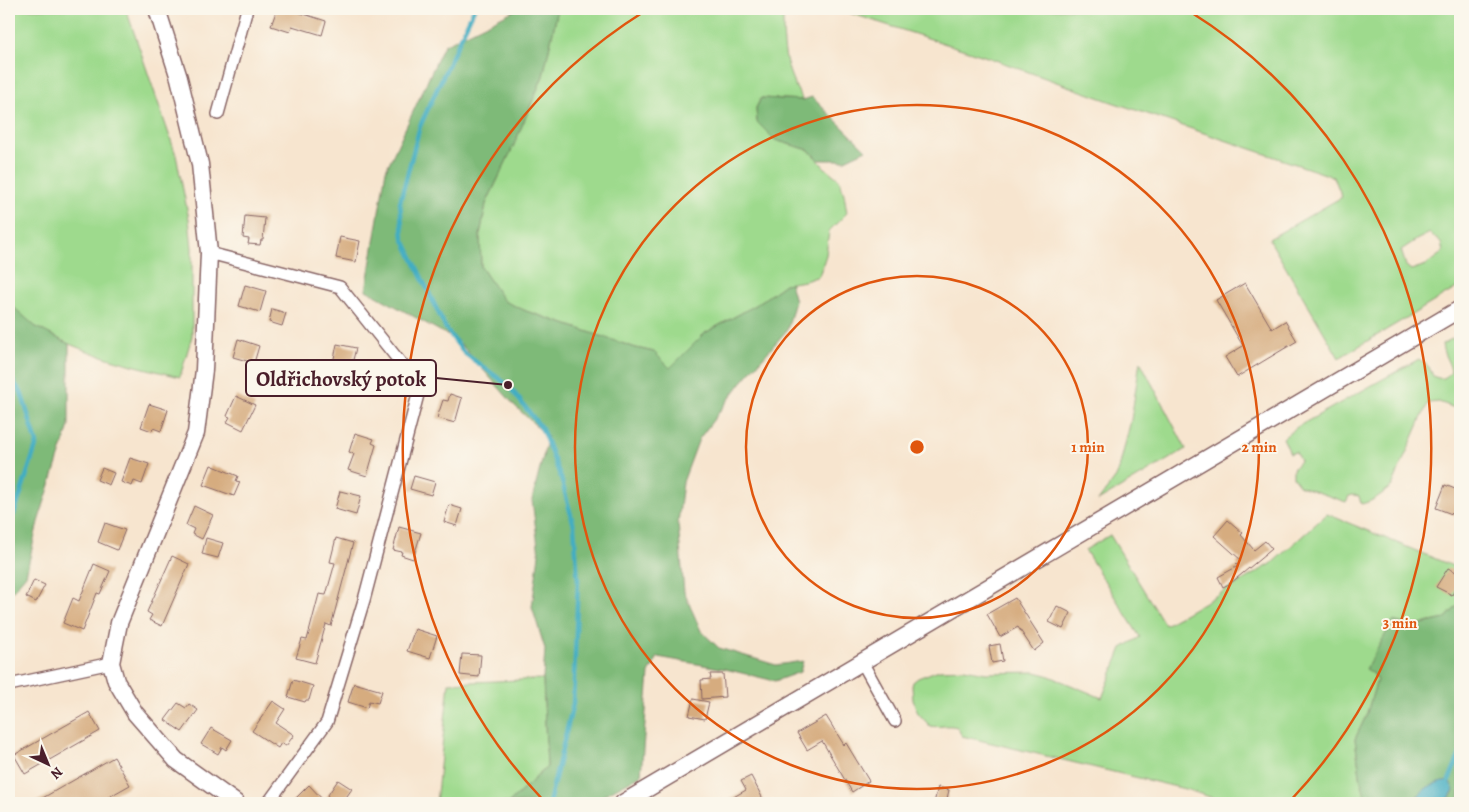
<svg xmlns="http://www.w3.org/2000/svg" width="1469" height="812" viewBox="0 0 1469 812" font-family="Alegreya,serif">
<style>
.green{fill:#9eda8d;stroke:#747c5c;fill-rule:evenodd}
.forest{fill:#7eba78;stroke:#646c52}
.water{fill:#42adc2;stroke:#466676}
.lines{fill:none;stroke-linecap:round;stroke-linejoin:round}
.stream{stroke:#42adc2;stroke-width:4.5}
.building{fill:#d6ac7f}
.street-casing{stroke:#876464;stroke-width:14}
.secondary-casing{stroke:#876464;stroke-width:19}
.street{stroke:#fff;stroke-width:11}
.secondary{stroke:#fff;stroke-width:16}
.ring{fill:none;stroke:#e0560e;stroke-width:2.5}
.centre{fill:#e0560e;stroke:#fbf7ec;stroke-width:2.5}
.ring-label{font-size:15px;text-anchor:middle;font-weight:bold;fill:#e0560e;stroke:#fbf7ec;stroke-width:4;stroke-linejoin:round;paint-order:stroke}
.leader{fill:none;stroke:#4a1f2b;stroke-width:2}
.callout-dot{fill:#4a1f2b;stroke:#fbf7ec;stroke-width:2}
.callout{fill:#fbf7ec;stroke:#4a1f2b;stroke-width:2}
.callout-label{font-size:21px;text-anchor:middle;font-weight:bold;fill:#4a1f2b}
</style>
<rect width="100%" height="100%" fill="#fbf7ec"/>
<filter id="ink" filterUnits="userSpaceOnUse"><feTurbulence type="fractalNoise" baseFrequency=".02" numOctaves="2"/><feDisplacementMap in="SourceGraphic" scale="10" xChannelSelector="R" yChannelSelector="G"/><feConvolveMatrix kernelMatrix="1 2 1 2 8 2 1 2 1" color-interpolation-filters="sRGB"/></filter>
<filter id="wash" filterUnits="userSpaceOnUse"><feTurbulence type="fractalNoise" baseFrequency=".0096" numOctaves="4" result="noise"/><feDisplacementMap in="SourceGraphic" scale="20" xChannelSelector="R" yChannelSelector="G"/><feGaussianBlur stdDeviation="1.12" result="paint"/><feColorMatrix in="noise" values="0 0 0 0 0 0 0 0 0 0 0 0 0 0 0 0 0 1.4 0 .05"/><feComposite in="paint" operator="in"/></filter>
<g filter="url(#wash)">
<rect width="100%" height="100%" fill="#f7e5cf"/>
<path class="green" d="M9,9h117l50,146 13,64 3,29v88l-12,41c-48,-12 -99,-23 -142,-49 -11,-6 -20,-17 -29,-25z
M558,9h225c0,37 0,58 20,91l-42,-2 -5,10 1,14 18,18 34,10 16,18 14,11 5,15 3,19 -18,18 -3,24 -7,21 -14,5 -20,3 -29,21 -51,28 -35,35 -16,-16 -18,-4 -110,-37 -23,-10 -22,-34 -1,-32 6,-31 27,-57 30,-71z
M837,9h623v277l-121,72 -70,-119 73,-42 -8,-20 -225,-76 -122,-44zM1430,233l11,10 2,9 -17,13 -15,5 -5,-4 -5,-16 15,-10z
M1460,335v75l-21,-8 -11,1 -36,83c-9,7 -19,16 -31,18l-2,-8 -6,-1 -4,1 -3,6 -46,-16 -7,-9v-8l7,-8 -4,-9 -6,1 -7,-15 14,-11 122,-68 10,8 4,9c8,4 12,3 18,-4 -1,-10 -8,-16 -9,-28z
M1140,361l46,88 -88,52 18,-24 3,-8 12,-49z
M1327,514l133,55v34l-15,16 -33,7 -45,42 6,5 4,7 -11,36 -11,23 6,42 6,22h-139l-43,-14 -223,-53 -5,-9c-10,-3 -18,1 -27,-1l-12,-13 -5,-13 -1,-14 1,-4 5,-4 21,-8 25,-1 22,4 49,-1 12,3 55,23 20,-50 18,-11 -55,-87 25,-15 55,90 106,-61z
M543,679l4,88 -38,36h-73l13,-120z"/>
<path class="forest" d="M517,9h41l-15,67 -30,71 -27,57 -6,31 1,32 23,34 22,10 110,37 18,4 16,16 35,-35 51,-28 29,-21 5,-1 5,18 -8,29 -46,53 -42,56 -16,43 -5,41 6,69 17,39 18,17 57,17 27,-4 -3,11 -25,9 -50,-12 -67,-12 -9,16 -8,102 -52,28h-80l38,-36 -4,-88 2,-30 -13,-42 7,-53 -7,-54 16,-63 -33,-31 -57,-65 -92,-51 20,-120 58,-125z
M812,97l54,53 -21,10h-27l-9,-10 -34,-10 -18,-18 -1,-14 5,-10 42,2z
M9,303l27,24 33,17v82l-31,96 -12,53 -17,20v-146l5,-41 -5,-4z
M1460,603v200h-14l8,-12 -36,4 -4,8h-47l-6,-22 -6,-42 11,-23 11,-36 -4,-7 -7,-4 27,-48 19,5 33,-7z"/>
<path class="water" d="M1449,780l5,10 -8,13h-32c6,-14 20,-21 35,-23z"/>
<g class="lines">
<path class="stream" d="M474,9l-54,117 -20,76 3,36 43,91 18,24 44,32 34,44 19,49 13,48 4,54 -5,124 -24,99
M9,376l12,16 16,51 -23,71 -5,9
M1449,780l11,-26"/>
</g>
<g id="blocks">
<path class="building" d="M277,9h11l38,12 -4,14 -30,-9 -2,6 -19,-6z
M245,216l20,2 -2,22h-2l-1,5 -12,-1 1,-5 -6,-1z
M340,237l20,4 -4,21 -20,-4z
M1245,283l27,46 13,-8 12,20 -60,36 -12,-20 18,-11 -27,-46z
M245,285l21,6 -6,21 -21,-6z
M272,309l14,4 -4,13 -13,-4z
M238,339l21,7 -5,17 -21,-6z
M337,344l19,4 -6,24 -18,-4z
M450,394l12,4 -7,25 -18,-5 6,-18 5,1z
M236,396l19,9 -12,25 -16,-8 3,-5 -3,-1z
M149,404l19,6 -7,21 -8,-3 -1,3 -11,-4z
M355,433l19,6 -2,4 4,2 -9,31 -19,-6 6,-16 -5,-2z
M130,458l19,6 -7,20 -8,-3 -2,5 -11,-4z
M211,465l27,11 -2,5 4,1 -6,14 -31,-11z
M102,468l12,5 -5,12 -12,-5z
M414,476l21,6 -4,13 -21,-6z
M1445,485l15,6v17l-3,8 -21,-8z
M340,491l21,5 -5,19 -21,-6z
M449,505l13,4 -5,17 -13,-4z
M194,506l19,9 -11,24 -10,-5 2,-5 -8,-4z
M1228,520l15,13 -2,2 13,15 11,-9 7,8 -41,34 -8,4 -5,-10 20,-11 -2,-2 5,-4 -27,-24z
M105,523l20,7 -8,20 -19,-8z
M399,527l22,6 -8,26 -12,-4 1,-3 -9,-2z
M206,538l17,5 -5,15 -16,-4z
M336,538l17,5 -22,83 -5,-2 -11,39 -19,-5 6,-19 5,1 12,-46 7,1 9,-32 -5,-1z
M172,556l17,8 -27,62 -13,-6 3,-5 -5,-3z
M94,564l16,7 -10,23 -3,-1 -15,38 -19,-8 10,-25 6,3z
M1448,568l12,6v6l-8,15 -16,-8z
M34,580l11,5 -9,17 -10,-5z
M1015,598l29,45 -10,8 -16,-24 -18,10 -13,-23z
M1057,606l14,7 -8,16 -14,-7z
M415,629l22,7 -7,22 -23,-7z
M1000,644l3,17 -11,2 -3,-17z
M462,654l19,1 -2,22 -19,-2z
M710,674h13l2,23 -23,2 -1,-19 10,-1z
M293,680l20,6 -4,14h-3l-1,2 -17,-5z
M354,683l28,8 -4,12 -9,-2 -2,7 -19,-6z
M693,699l16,3 -4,17 -16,-3z
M273,701l12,8 -9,14 18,12 -8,11 -5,-3 -3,5 -26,-17z
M178,703l8,5 3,-4 9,6 -16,22 -17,-12z
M89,712l11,19 -75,43 -11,-19z
M826,716l18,29 2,-2 23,38 -17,11 -30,-51 -15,9 -10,-17z
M211,728l21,12 -6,10 -4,-3 -4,7 -17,-10z
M114,757l16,28 -32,18h-64z
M751,776l12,23 -8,4h-32l23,-13 -5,-9z
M338,780l14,9 -10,14h-51l18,-18 15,16z
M938,787l11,3 -3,13h-12z"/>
</g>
</g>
<g filter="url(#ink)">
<use href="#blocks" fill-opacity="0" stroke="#876464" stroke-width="1"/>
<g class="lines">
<g class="street-casing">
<path id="street" d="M218,114l29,-105
M209,253l131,34 80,100 -56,213 -37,122 -59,81
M862,662l33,59
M9,685l102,-22"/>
</g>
<g class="secondary-casing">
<path id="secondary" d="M157,9l22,69 21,86 9,89 -5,117 -8,63 -77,190 -8,40 5,18 19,32 41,47 60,43
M623,803l837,-494"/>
</g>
<use href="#street" class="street"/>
<use href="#secondary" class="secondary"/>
</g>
</g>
<g class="ring">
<circle cx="917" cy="447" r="171"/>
<circle cx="917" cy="447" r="342"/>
<path d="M544 801A514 514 0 0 1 645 11M1189 11A514 514 0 0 1 1290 801"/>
</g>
<circle cx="917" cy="447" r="8" class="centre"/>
<g class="ring-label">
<text x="1088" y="452">1 min</text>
<text x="1259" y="452">2 min</text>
<text x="1400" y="628">3 min</text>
</g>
<path class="leader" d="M508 385L436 378"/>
<circle class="callout-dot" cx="508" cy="385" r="5"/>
<rect class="callout" x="246" y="360" width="190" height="36" rx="5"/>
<g class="callout-label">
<text x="341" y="386">Oldřichovský potok</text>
</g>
<rect width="1469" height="812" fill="none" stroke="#fbf7ec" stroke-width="30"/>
<g transform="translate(48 764) rotate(136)" stroke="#fbf7ec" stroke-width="4" paint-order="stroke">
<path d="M0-4L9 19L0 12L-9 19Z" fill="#4a1f2b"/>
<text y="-8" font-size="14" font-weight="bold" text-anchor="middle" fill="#4a1f2b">N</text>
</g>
</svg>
